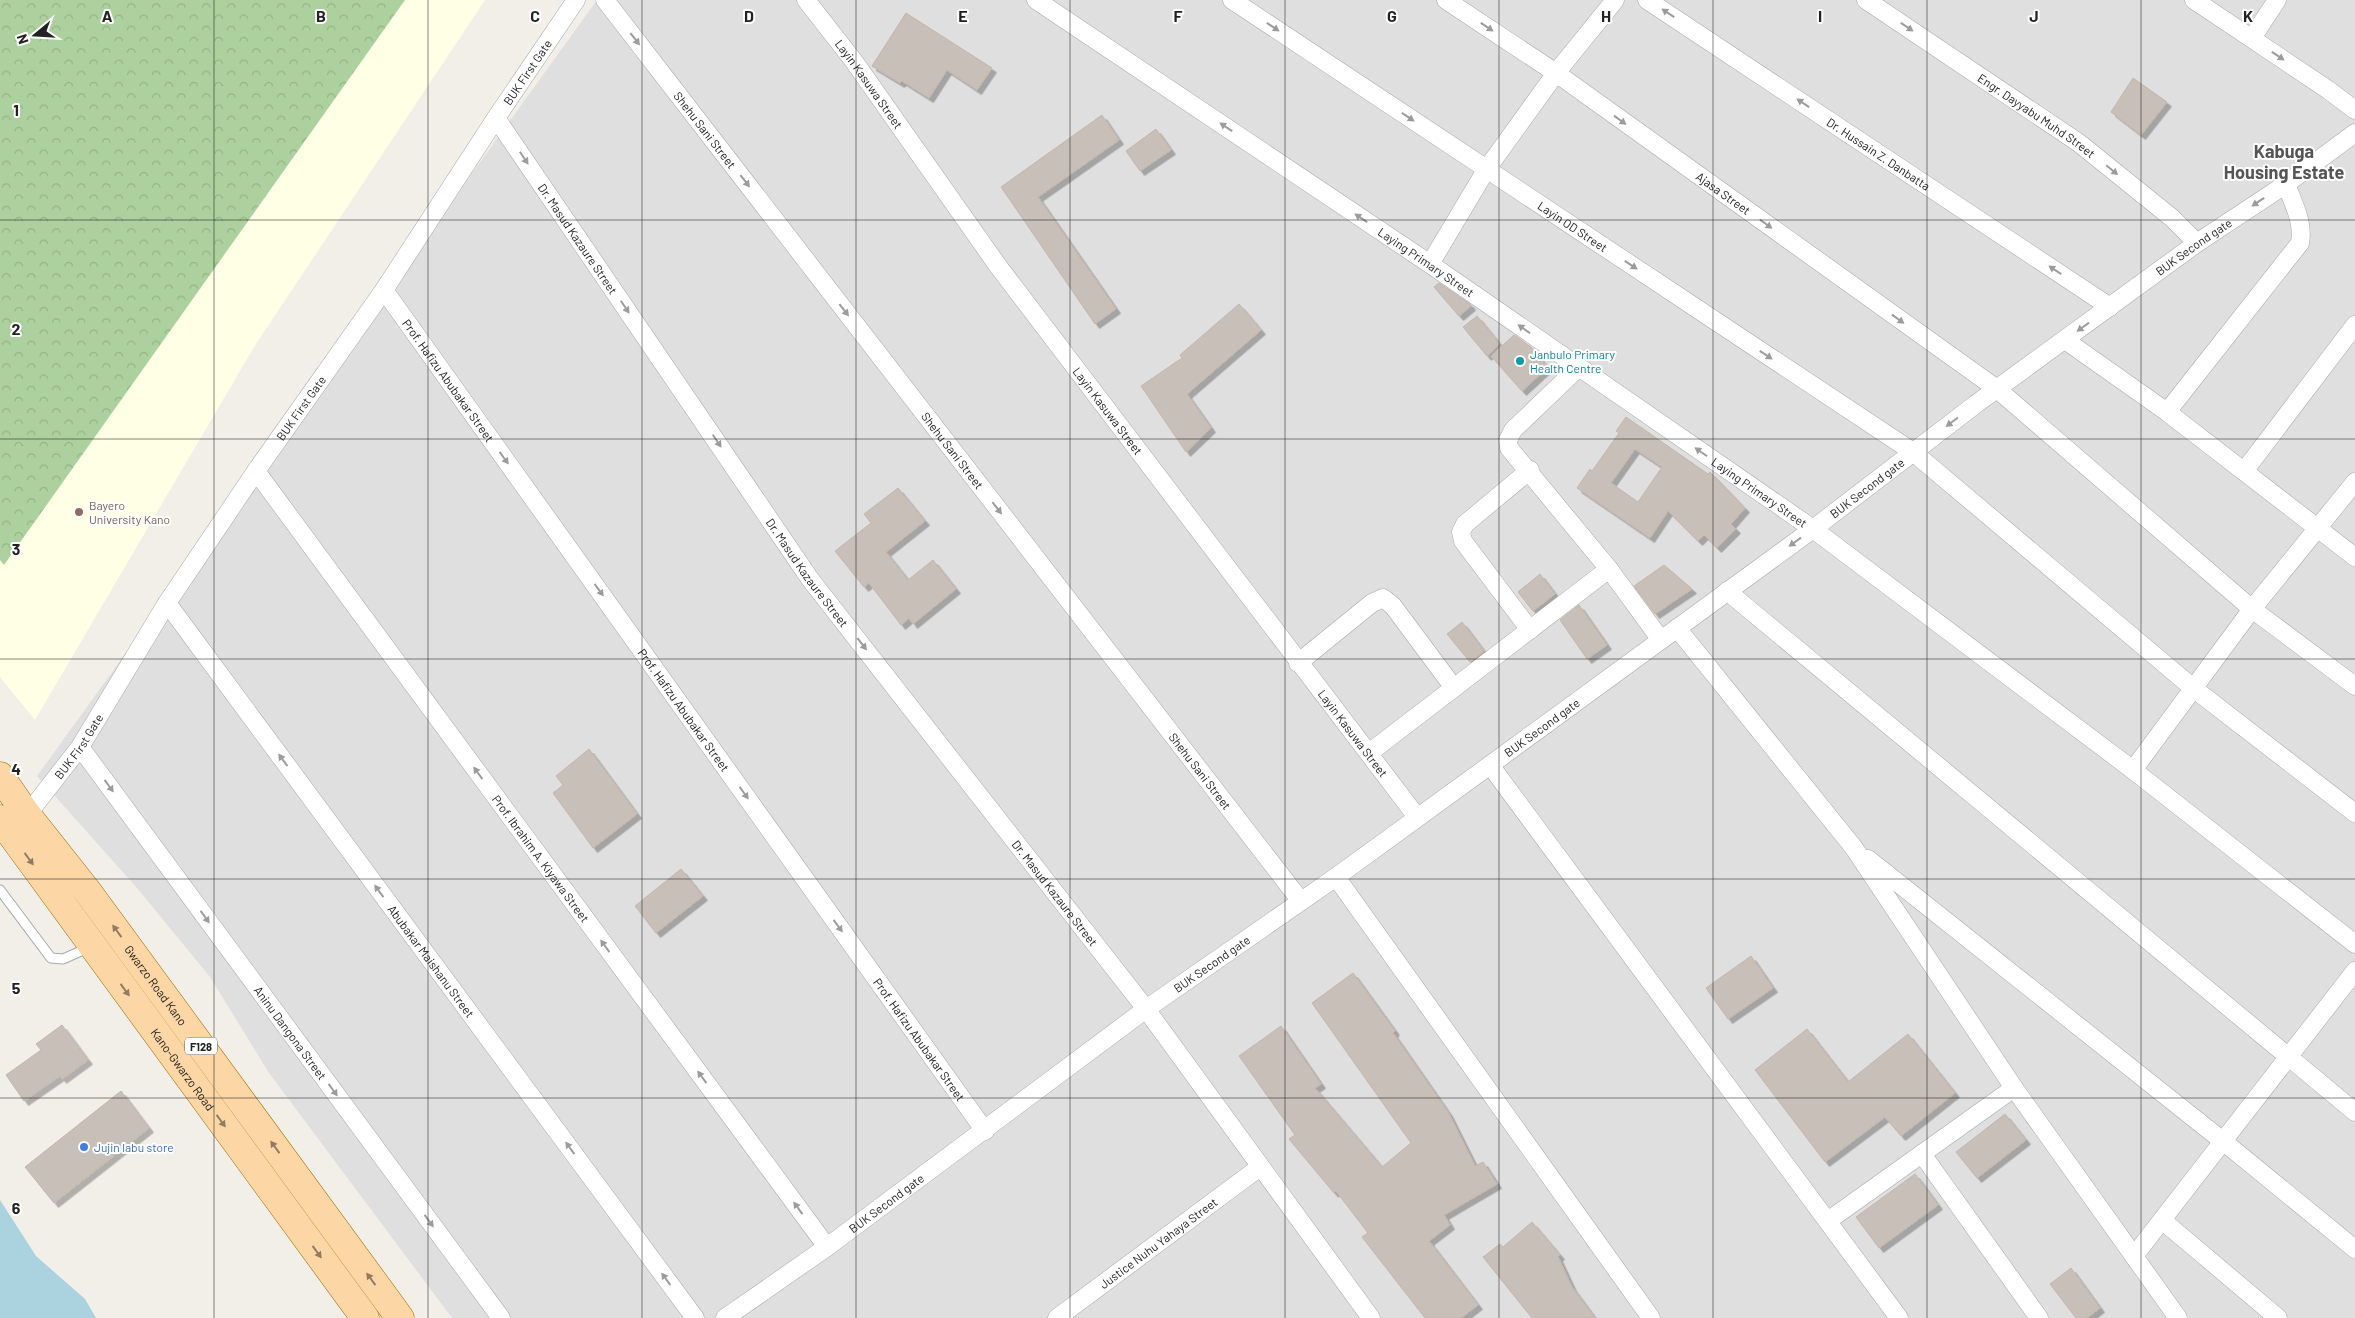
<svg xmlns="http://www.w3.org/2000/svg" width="2355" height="1318" viewBox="0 0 2355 1318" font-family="Barlow,sans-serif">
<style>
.residential{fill:#e0dfdf}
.education{fill:#ffffe5}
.forest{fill:url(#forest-crowns)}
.water{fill:#aad3df}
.building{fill:#c7bfb8;stroke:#c4b6ab;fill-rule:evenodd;filter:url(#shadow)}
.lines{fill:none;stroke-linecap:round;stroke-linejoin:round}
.service-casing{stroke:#a9a9a9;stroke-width:11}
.minor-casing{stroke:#a9a9a9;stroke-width:19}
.primary-casing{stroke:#a06b00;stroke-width:29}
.service{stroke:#fff;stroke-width:9}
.minor{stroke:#fff;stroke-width:18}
.primary{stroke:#fcd6a4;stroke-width:28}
.oneway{fill:#9c9c9c}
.oneway2{fill:#8f7c63}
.grid{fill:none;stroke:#222;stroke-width:1;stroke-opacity:0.55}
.culture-dot{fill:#0f9aa8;stroke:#fff;stroke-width:2}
.education-dot{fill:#8d6e63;stroke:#fff;stroke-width:2}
.shop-dot{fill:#3f7fe0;stroke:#fff;stroke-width:2}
.labels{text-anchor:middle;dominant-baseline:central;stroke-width:4;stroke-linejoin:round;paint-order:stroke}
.shield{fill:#fff;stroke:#646464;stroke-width:1}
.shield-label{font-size:11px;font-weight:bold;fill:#222}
.street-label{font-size:12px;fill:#222;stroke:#fff}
.culture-label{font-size:12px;fill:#0d838f;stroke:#fff;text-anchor:start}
.education-label{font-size:12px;fill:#785e54;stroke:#fff;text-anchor:start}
.shop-label{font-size:12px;fill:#366cbe;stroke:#fff;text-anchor:start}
.district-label{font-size:18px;font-weight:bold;fill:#555;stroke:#fff}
.grid-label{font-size:16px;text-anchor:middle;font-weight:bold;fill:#222;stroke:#fff;stroke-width:4;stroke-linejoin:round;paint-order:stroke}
</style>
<defs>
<pattern id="forest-crowns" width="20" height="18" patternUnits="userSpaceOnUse" patternTransform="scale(1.25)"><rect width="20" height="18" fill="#add19e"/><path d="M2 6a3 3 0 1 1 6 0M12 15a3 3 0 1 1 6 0" fill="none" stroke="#95b388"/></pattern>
<filter id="shadow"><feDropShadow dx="4.5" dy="4.5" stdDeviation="0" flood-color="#0004"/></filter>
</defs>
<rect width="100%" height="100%" fill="#f2efe9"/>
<path class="residential" d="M597,0h1758v1318h-1903l-183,-245 -59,-96 -73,-89 -100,-112z"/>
<path class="education" d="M0,0h485l-231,347 -219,373 -35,-43z"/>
<path class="forest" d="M0,0h405l-401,565 -4,-5z"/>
<path class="water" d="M0,1200l36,56 49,43 11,19h-96z"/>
<path class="building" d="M906,13l86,55 -15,22 -30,-20 -18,28 -27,-17 -2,2 -28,-17z
M2133,78l34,24 -26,33 -30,-23z
M1102,115l17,25 -81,57 78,112 -21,15 -94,-137z
M1156,129l15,21 -31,21 -14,-20z
M1439,283l31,21 1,2 -12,10 -25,-29z
M1239,304l22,26 -74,64 24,34 -25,24 -45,-66 41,-28 -2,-3z
M1477,316l23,28 -13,12 -24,-29z
M1514,335l17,12 17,20 -26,24 -31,-35z
M1626,417l82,57 2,-2 35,36 -14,16 5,5 -19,19 -13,-13 -6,6 -30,-30 -18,27 -73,-50 13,-19 2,2 27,-38 -3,-2zM1635,449l27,18 -24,35 -27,-19z
M898,488l27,33 -39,31 22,28 25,-20 23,29 -43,35 -4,-6 -8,7 -32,-42 -5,4 -29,-36 36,-28 -7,-9z
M1664,565l28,24 -37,25 -21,-28z
M1540,574l15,20 -22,17 -15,-19z
M1579,605l28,40 -20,14 -27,-39z
M1462,622l22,29 -14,11 -23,-28z
M589,749l48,65 -44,34 -40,-55 10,-8 -7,-9z
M681,869l22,27 -47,37 -21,-27z
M1751,956l22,32 -45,31 -22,-31z
M1353,973l42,58 -2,2 55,79 27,54 8,-4 14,22 -53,31 6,10 -21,16 49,64 -17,13h-36l-63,-81 6,-4 -32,-42 -2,2 -45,-54 6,-4 -56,-79 42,-30 40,58 -6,4 67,79 29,-24 -99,-140z
M62,1025l26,35 -26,19 -2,-3 -36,25 -18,-26 35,-25 -5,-6z
M1807,1029l41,53 60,-48 47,59 -54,43 -16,-19 -60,45 -70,-92z
M121,1091l28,37 -95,75 -29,-36z
M2005,1114l21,26 -49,38 -21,-26z
M1915,1174l23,31 -59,43 -23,-31z
M1532,1222l28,33 -2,2 14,30 23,31h-63l-49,-61 17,-13 3,3z
M2071,1268l29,40 -13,10h-11l-26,-34z"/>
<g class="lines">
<g class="service-casing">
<path id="service" d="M0,890l51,68 12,1 27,-12"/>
</g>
<g class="minor-casing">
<g id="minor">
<path id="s1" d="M605,0l695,900"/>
<path id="s2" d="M806,0l47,60 145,206 419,551"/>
<path id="s3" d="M1036,0l394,264 383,265 320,241 222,174"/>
<path id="s4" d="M1232,0l681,452 280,236 162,125"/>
<path id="s5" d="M1446,0l110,73 441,316 255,220 103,77"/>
<path id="s6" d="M1647,0l463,307"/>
<path id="s7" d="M1866,0l213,143 93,75 25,25"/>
<path d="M2194,0l133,89 28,21"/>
<path d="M2252,38l25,-38"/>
<path id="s8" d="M496,118l314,461 336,430 225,309"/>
<path d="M1430,264l56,-94 70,-97 59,-73"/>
<path id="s9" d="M384,290l601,841"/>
<path d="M2065,340l102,72 188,145"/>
<path d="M1579,367l-66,63 -5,10 1,8 100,121 52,71"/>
<path d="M2167,412l133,-169c4,-21 -7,-40 -14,-59"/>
<path d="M1530,470l-65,54 -4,8 2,9 67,89"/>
<path d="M2245,470l110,-145"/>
<path id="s10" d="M256,471l571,776"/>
<path d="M1727,591l628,521"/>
<path id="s11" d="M167,603l528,715"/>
<path d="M1677,628l177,220 160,240 164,230"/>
<path d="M1298,663l74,-60 11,-5 10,8 61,82"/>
<path id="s12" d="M80,747l421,571"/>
<path d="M1369,753l240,-184"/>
<path d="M1490,765l409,553"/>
<path d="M2133,770l119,-161 103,-127"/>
<path id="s13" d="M27,815l53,-68 87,-144 89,-132 128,-181 112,-172 80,-118"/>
<path d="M1868,859l356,283 131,107"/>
<path d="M1336,877l315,441"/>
<path d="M1922,1154l117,164"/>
<path d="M1829,1220l185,-132"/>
<path d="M2163,1221l115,97"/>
<path d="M2134,1256l221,-285"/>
<path id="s14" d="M725,1318l102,-71 319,-238 190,-132 154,-112 323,-236 163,-125 221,-161 89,-59 69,-51"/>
<path id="s15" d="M1057,1318l203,-151"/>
</g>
</g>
<g class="primary-casing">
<g id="primary">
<path id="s16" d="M0,776l27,39 61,77 312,426"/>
<path id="s17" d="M0,819l365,499"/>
</g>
</g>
<use href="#service" class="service"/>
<use href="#minor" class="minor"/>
<use href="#primary" class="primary"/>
</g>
<defs><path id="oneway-solid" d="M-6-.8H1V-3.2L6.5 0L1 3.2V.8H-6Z" transform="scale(1.25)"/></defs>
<g class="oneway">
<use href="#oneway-solid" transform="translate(1668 13) rotate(-146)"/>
<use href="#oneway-solid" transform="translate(1273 27) rotate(34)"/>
<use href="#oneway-solid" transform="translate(1487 27) rotate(34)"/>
<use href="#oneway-solid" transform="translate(1907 27) rotate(34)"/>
<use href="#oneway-solid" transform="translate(635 39) rotate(52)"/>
<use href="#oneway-solid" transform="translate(2278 56) rotate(34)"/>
<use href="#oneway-solid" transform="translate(1803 103) rotate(-146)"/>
<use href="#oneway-solid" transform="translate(1408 117) rotate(34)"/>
<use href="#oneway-solid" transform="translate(1620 120) rotate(36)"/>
<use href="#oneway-solid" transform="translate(1226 127) rotate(-146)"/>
<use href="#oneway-solid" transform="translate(524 158) rotate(56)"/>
<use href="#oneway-solid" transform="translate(2112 170) rotate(39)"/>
<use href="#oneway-solid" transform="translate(745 181) rotate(52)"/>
<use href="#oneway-solid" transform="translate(2258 202) rotate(146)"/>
<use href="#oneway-solid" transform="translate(1361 218) rotate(-146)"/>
<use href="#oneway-solid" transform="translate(1766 224) rotate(36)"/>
<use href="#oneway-solid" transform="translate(1631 265) rotate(33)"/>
<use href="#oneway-solid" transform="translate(2055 270) rotate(-146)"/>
<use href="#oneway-solid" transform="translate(625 307) rotate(56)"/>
<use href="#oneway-solid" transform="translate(844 310) rotate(52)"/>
<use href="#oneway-solid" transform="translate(1898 319) rotate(36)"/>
<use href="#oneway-solid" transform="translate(2083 327) rotate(144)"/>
<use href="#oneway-solid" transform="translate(1524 329) rotate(-145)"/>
<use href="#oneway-solid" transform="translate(1766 355) rotate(33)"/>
<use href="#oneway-solid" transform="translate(1952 422) rotate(143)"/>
<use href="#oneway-solid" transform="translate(717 441) rotate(56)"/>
<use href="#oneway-solid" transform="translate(1701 452) rotate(-145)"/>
<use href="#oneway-solid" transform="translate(504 458) rotate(54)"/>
<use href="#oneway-solid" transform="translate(997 508) rotate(52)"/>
<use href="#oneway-solid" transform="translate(1795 542) rotate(144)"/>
<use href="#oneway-solid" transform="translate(599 590) rotate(54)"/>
<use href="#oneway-solid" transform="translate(862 644) rotate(52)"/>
<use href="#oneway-solid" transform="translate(283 760) rotate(-126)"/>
<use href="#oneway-solid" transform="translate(478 773) rotate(-126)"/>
<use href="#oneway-solid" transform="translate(109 786) rotate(54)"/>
<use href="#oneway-solid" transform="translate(744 793) rotate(54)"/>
<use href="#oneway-solid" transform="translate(379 891) rotate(-126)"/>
<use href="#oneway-solid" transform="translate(205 917) rotate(54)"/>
<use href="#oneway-solid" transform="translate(838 926) rotate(54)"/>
<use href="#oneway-solid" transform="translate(605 946) rotate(-126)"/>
<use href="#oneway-solid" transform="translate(702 1077) rotate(-126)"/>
<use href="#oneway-solid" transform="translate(333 1090) rotate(54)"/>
<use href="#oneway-solid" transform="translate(570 1148) rotate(-126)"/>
<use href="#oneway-solid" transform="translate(798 1208) rotate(-126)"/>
<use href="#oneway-solid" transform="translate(429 1221) rotate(54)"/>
<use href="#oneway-solid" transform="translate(666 1279) rotate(-126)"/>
</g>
<g class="oneway2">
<use href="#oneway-solid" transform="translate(29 859) rotate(54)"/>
<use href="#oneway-solid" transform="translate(117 931) rotate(-126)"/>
<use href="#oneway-solid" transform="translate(125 990) rotate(54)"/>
<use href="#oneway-solid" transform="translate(221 1121) rotate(54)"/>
<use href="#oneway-solid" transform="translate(275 1147) rotate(-126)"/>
<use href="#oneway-solid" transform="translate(317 1252) rotate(54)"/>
<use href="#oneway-solid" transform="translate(371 1279) rotate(-126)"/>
</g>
<path class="grid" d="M214,0v1318M428,0v1318M642,0v1318M856,0v1318M1070,0v1318M1285,0v1318M1499,0v1318M1713,0v1318M1927,0v1318M2141,0v1318M0,220h2355M0,439h2355M0,659h2355M0,879h2355M0,1098h2355"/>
<circle class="culture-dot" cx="1520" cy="361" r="5"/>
<circle class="education-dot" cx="79" cy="512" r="5"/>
<circle class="shop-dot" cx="84" cy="1147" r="5"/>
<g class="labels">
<rect class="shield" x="185" y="1037.5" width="32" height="17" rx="4"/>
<g class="shield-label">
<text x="201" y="1046">F128</text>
</g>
<g class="street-label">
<text stroke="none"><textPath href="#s13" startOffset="896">BUK First Gate</textPath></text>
<text stroke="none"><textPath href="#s2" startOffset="105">Layin Kasuwa Street</textPath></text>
<text stroke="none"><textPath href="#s7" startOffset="206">Engr. Dayyabu Muhd Street</textPath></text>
<text stroke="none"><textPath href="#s1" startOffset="164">Shehu Sani Street</textPath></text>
<text stroke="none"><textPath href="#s6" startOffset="278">Dr. Hussain Z. Danbatta</textPath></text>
<text stroke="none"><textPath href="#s5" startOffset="338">Ajasa Street</textPath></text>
<text stroke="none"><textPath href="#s4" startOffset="409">Layin OD Street</textPath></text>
<text stroke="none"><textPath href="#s8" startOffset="146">Dr. Masud Kazaure Street</textPath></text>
<text stroke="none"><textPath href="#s14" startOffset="1818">BUK Second gate</textPath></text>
<text stroke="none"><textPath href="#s3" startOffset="470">Laying Primary Street</textPath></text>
<text stroke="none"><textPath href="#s9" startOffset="111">Prof. Hafizu Abubakar Street</textPath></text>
<text stroke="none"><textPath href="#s13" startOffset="491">BUK First Gate</textPath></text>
<text stroke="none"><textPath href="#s2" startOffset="510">Layin Kasuwa Street</textPath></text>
<text stroke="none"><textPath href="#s1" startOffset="569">Shehu Sani Street</textPath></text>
<text stroke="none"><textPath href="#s14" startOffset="1412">BUK Second gate</textPath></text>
<text stroke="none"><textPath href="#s3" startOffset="875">Laying Primary Street</textPath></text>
<text stroke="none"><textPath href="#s8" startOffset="551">Dr. Masud Kazaure Street</textPath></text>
<text stroke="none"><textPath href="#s9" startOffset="516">Prof. Hafizu Abubakar Street</textPath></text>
<text stroke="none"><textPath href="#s14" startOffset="1008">BUK Second gate</textPath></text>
<text stroke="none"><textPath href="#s2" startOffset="915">Layin Kasuwa Street</textPath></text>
<text stroke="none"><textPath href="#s13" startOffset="86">BUK First Gate</textPath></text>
<text stroke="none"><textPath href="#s1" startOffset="974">Shehu Sani Street</textPath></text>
<text stroke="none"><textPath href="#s10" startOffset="481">Prof. Ibrahim A. Kiyawa Street</textPath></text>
<text stroke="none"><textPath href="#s8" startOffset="956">Dr. Masud Kazaure Street</textPath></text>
<text stroke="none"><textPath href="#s11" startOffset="445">Abubakar Maishanu Street</textPath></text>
<text stroke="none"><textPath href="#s14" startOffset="602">BUK Second gate</textPath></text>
<text stroke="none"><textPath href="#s16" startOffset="261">Gwarzo Road Kano</textPath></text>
<text stroke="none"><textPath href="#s12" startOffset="355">Aninu Dangona Street</textPath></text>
<text stroke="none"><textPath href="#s9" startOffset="921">Prof. Hafizu Abubakar Street</textPath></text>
<text stroke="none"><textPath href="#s17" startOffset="310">Kano-Gwarzo Road</textPath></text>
<text stroke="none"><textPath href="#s14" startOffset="198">BUK Second gate</textPath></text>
<text stroke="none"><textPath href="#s15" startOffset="126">Justice Nuhu Yahaya Street</textPath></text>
</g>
<g class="culture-label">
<text x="1530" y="354">Janbulo Primary<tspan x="1530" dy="14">Health Centre</tspan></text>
</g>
<g class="education-label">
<text x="89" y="505">Bayero<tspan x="89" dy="14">University Kano</tspan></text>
</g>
<g class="shop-label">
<text x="94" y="1147">Jujin labu store</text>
</g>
<g class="district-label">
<text x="2284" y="151">Kabuga<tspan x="2284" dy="21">Housing Estate</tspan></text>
</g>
</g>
<g class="grid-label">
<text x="107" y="22">A</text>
<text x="321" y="22">B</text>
<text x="535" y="22">C</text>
<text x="749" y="22">D</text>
<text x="963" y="22">E</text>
<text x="1178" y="22">F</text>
<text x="1392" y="22">G</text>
<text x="1606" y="22">H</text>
<text x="1820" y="22">I</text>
<text x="2034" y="22">J</text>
<text x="2248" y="22">K</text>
<text x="16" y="116">1</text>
<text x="16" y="335">2</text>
<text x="16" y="555">3</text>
<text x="16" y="775">4</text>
<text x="16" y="994">5</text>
<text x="16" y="1214">6</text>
</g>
<g transform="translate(35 35) rotate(252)" stroke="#ffffff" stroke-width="4" paint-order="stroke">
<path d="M0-4L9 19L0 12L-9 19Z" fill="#222222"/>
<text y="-8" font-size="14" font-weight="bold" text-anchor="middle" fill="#222222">N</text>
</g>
</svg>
